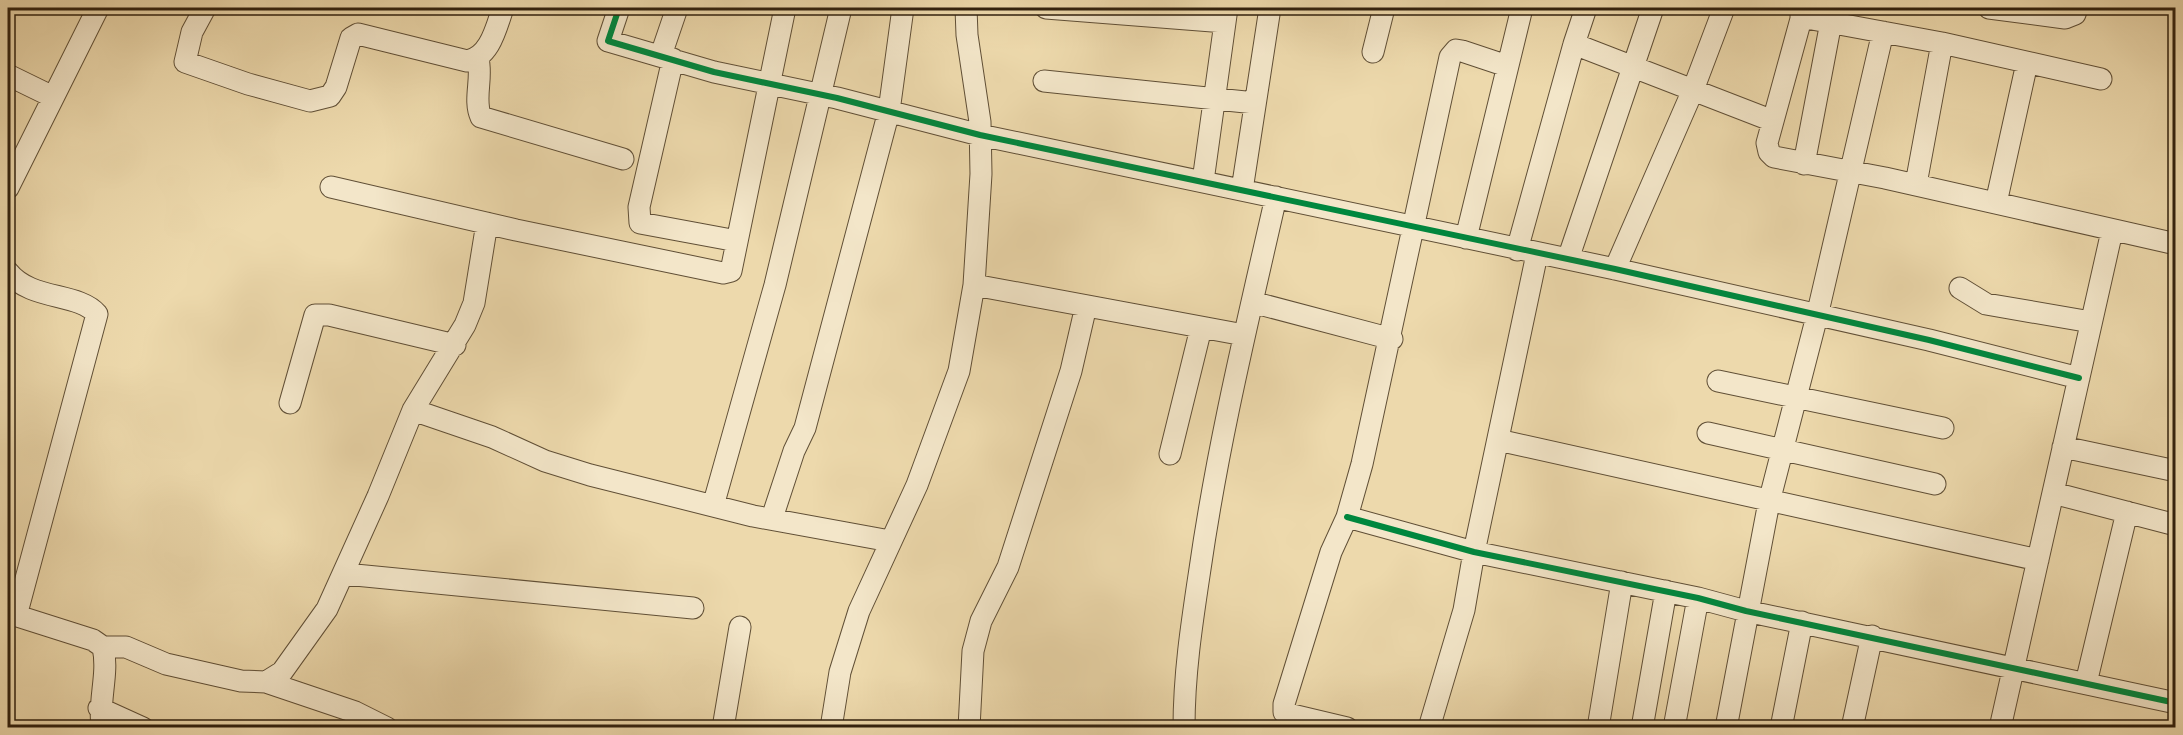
<svg xmlns="http://www.w3.org/2000/svg" width="2183" height="735" viewBox="0 0 2183 735" font-family="Cardo,serif">
<style>
.lines{fill:none;stroke-linecap:round;stroke-linejoin:round}
.minor-casing{stroke:#604f36;stroke-width:23}
.minor{stroke:#f3e6c9;stroke-width:21}
.cycleway-casing{stroke:#f3e6c9;stroke-width:10}
.cycleway{stroke:#00873e;stroke-width:6}
</style>
<rect width="100%" height="100%" fill="#edd9ac"/>
<filter id="stains"><feTurbulence type="fractalNoise" baseFrequency=".00333" numOctaves="4"/><feColorMatrix values="0 0 0 0 .2 0 0 0 0 .09 0 0 0 0 .02 0 0 0 .5 -.17"/></filter>
<radialGradient id="worn" r=".72"><stop offset=".6" stop-color="#630" stop-opacity="0"/><stop offset="1" stop-color="#630" stop-opacity=".3"/></radialGradient>
<g class="lines">
<g class="minor-casing">
<path id="minor" d="M205,8l-13,24 -7,30 63,22 62,17 20,-5 6,-9 15,-49 7,-4 109,27c23,-4 29,-33 36,-53
M619,8l-11,33 106,31 123,26 143,37 635,134 314,71 150,38
M1046,8l179,14
M1804,8l-37,135 2,9 5,5 111,21 291,66
M1989,8l76,10 10,-4 2,-6
M1801,17l141,26 159,36
M1574,44l12,-36
M1373,52l11,-44
M661,55l16,-47
M478,59c5,19 -5,41 3,58l142,42
M673,59l-34,148 1,16 97,18
M8,75l45,22
M1044,81l211,22
M1804,164l27,-142
M1203,181l24,-173
M1916,184l26,-141
M331,187l185,43 207,43 8,-2 54,-263
M8,188l90,-180
M1242,190l28,-182
M1996,203l31,-140
M1466,238l56,-230
M1517,250l57,-206 199,77
M1568,259l85,-251
M1615,269l78,-179 31,-82
M8,272c23,29 70,20 89,42l-81,302
M974,285l270,50
M1960,288l26,16 105,18
M1252,302l140,37
M1718,381l225,47
M290,403l25,-88h14l126,30
M413,410l79,27 53,24 45,14 163,41 137,25
M1708,433l227,51
M1498,440l540,120
M2063,447l113,24
M1170,454l31,-126
M2053,493l123,32
M713,506l62,-221 66,-277
M1347,517l127,35 224,46 48,13 430,92
M772,518l22,-67 11,-23 84,-317 14,-103
M345,574l348,34
M8,613l85,27 10,7c6,27 -5,53 -1,81
M103,647h23l40,17 75,17 25,1 16,-10 45,-63 51,-113 35,-86 52,-85 9,-22 13,-80
M266,682l89,30 32,16
M2086,683l41,-171
M99,708l44,20
M723,728l17,-101
M831,728l9,-56 19,-61 58,-126 42,-114 15,-86 7,-111 -1,-52 -13,-87 -1,-27
M969,728l4,-77 8,-30 27,-54 63,-196 15,-65
M1184,728c0,-55 8,-106 16,-159 18,-126 48,-249 76,-372
M1347,728l-59,-14 -4,-2v-8l47,-152 16,-35 15,-53 88,-407 6,-7 6,1 45,15
M1429,728l35,-118 10,-58 63,-298
M1598,728l24,-146
M1642,728l24,-137
M1674,728l24,-130
M1726,728l43,-226 48,-186 66,-284
M1781,728l21,-106
M1852,728l20,-92
M2000,728l112,-497"/>
</g>
<use href="#minor" class="minor"/>
<g class="cycleway-casing">
<path id="cycleway" d="M619,8l-11,33 106,31 123,26 143,37 635,134 314,71 150,38
M1347,517l127,35 224,46 48,13 430,92"/>
</g>
<use href="#cycleway" class="cycleway"/>
</g>
<rect width="2183" height="735" fill="none" stroke="#edd9ac" stroke-width="30"/>
<rect x="9" y="9" width="2165" height="717" fill="none" stroke="#31210e" stroke-width="3"/>
<rect x="15" y="15" width="2153" height="705" fill="none" stroke="#31210e" stroke-width="1.5"/>
<rect width="100%" height="100%" filter="url(#stains)"/>
<rect width="100%" height="100%" fill="url(#worn)"/>
</svg>
